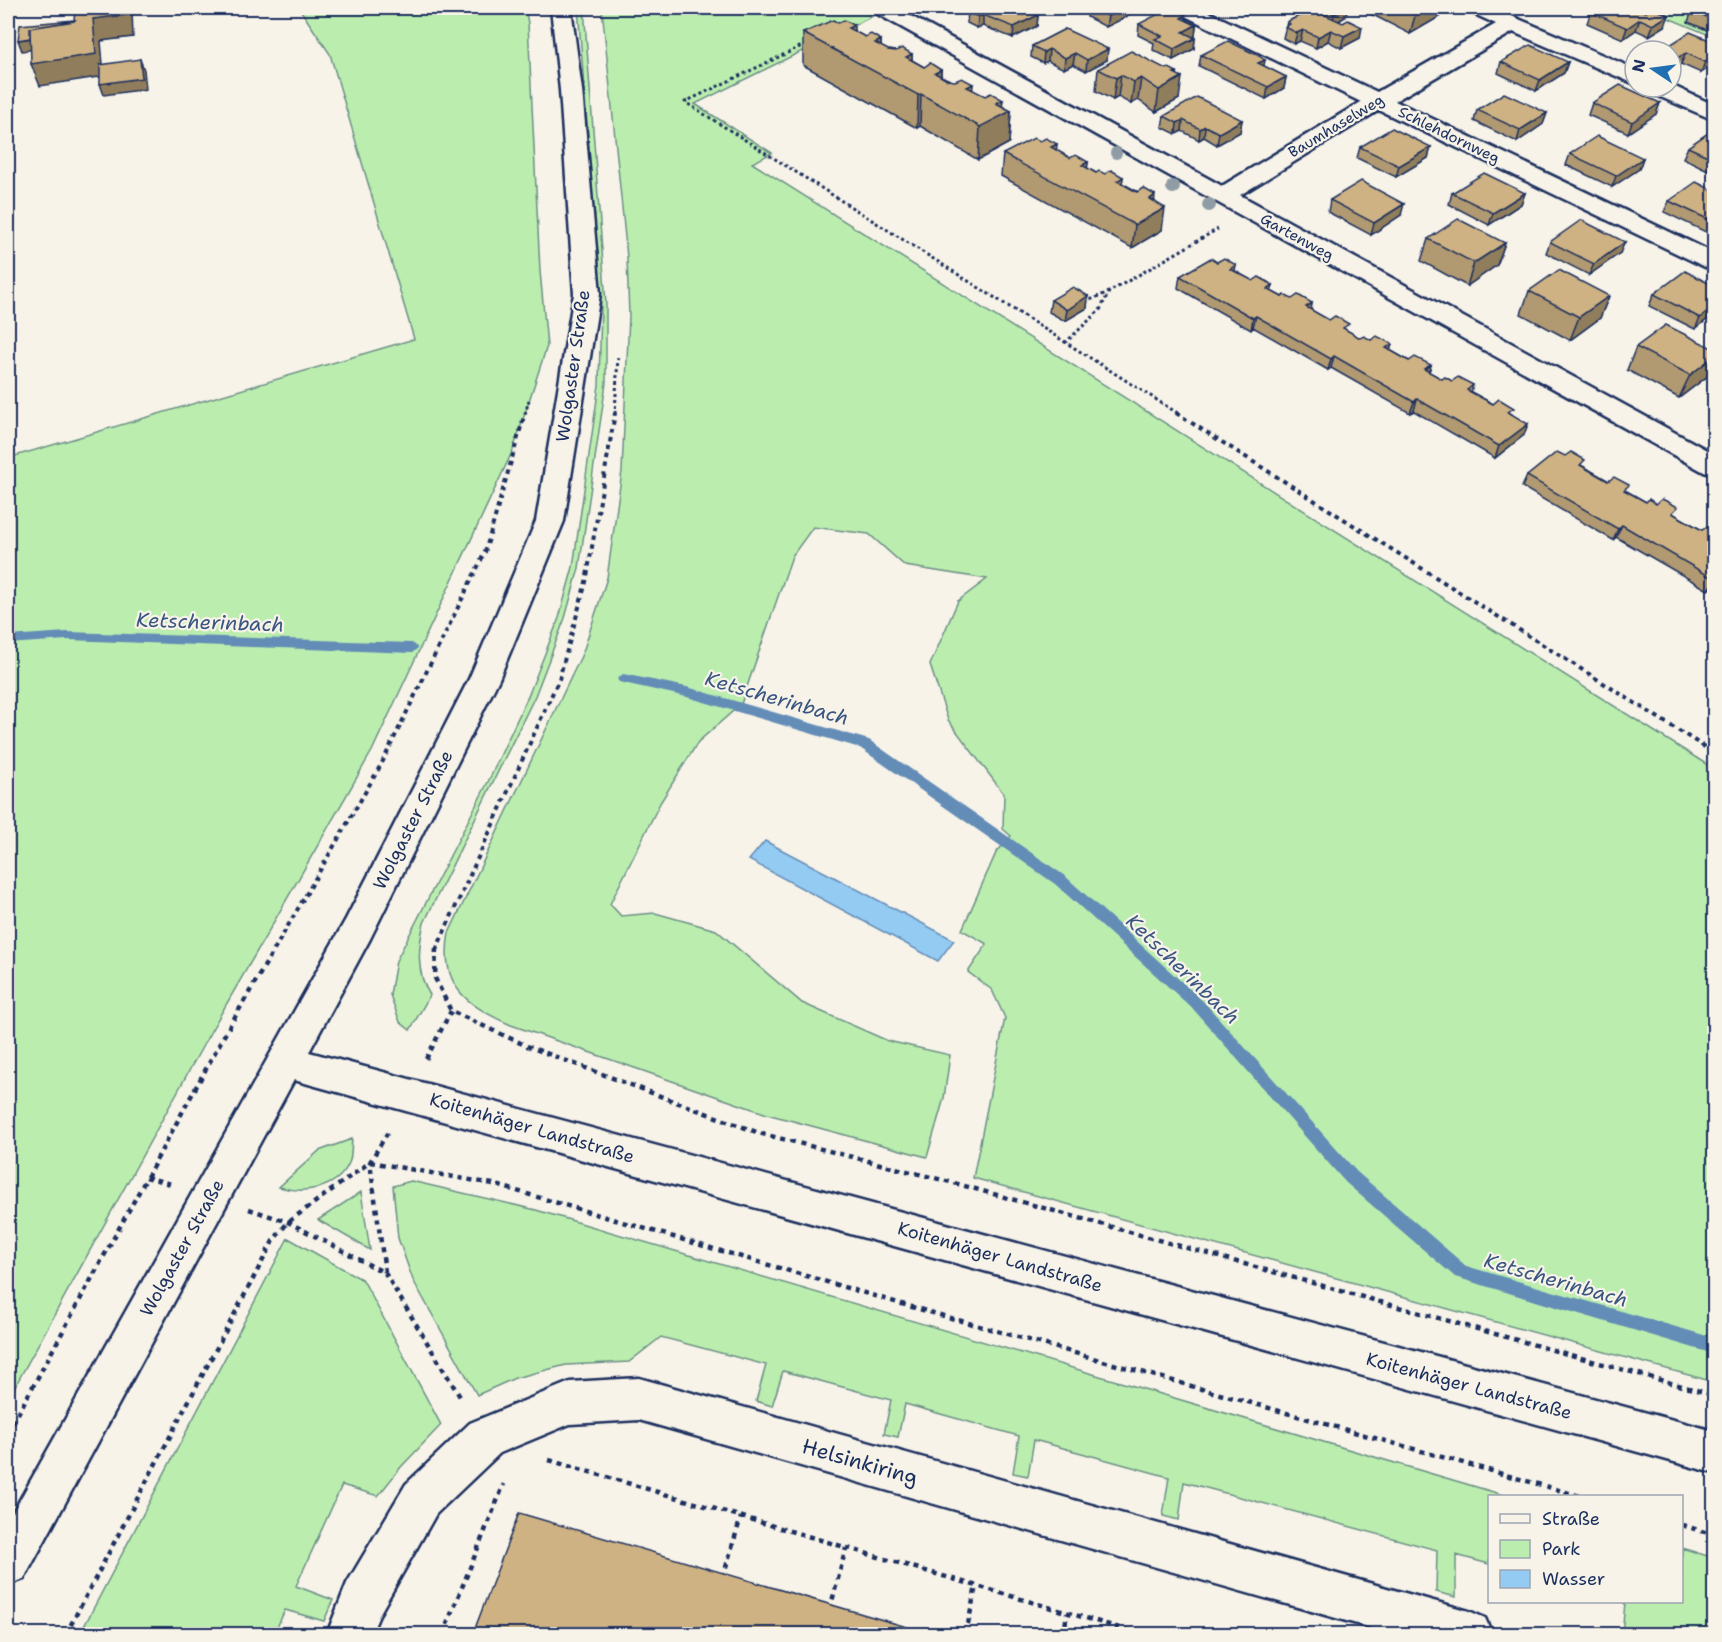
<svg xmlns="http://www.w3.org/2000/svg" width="1722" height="1642" viewBox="0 0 1722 1642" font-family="'Shantell Sans',sans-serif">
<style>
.green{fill:#bbeeae;stroke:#6b8e86;stroke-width:1.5}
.water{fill:#94cbf3;stroke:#648db7;stroke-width:1.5}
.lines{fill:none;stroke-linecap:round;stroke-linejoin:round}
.stream{fill:#648db7;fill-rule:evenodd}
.minor-casing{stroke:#1b2f5e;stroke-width:5}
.secondary-casing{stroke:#1b2f5e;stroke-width:5}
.path-far2{stroke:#1b2f5e;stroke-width:3;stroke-dasharray:3 3;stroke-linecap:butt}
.path-far1{stroke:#1b2f5e;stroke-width:4;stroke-dasharray:4.5 4.5;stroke-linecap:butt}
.path{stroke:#1b2f5e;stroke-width:4.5;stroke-dasharray:5 5;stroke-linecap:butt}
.minor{fill:#f7f3e8;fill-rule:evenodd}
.secondary{fill:#f7f3e8;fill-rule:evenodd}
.tree{fill:#909ca5}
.wall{fill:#b19971;stroke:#1b2f5e;stroke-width:1.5}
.shaded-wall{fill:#907d5c;stroke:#1b2f5e;stroke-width:1.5}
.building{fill:#ceb283;stroke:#1b2f5e;stroke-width:1.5}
.labels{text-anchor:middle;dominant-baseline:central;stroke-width:4.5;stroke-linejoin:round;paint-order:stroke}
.far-street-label{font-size:15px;fill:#1b2f5e;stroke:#f7f3e8}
.street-label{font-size:18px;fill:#1b2f5e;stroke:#f7f3e8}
.water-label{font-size:20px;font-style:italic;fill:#395683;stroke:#f7f3e8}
.near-street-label{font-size:21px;fill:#1b2f5e;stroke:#f7f3e8}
</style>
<rect width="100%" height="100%" fill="#f7f3e8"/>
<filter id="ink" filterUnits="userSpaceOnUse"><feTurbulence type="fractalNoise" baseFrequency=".0167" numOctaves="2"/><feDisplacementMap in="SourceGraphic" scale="12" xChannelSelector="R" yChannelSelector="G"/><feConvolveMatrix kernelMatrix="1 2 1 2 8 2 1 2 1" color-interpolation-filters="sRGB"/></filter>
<g filter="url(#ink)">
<path class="green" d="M299,8h226l3,15 12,248 7,75 -34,104 -141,301 -161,280 -203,368v-941l406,-119 -84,-285z
M578,8h6l22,296v79l-27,185 -14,50 -30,78 -111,227c-6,25 -8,50 6,72l-20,35 -10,-8 -10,-27 6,-34 92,-179 41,-88 30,-76 14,-51 26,-182 2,-80z
M602,8h256l15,8 -178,88 77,49 -20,10 962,606v613l-741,-204 32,-160 -13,-28 -24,-18 19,-28 -25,-14 34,-77 15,-17 -8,-7 1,-35 -56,-74 -18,-55 28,-64 29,-22 -82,-13 -36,-32 -56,-7 -21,29 -51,148 -43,38 -38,61 -50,101 11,12 34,-3 61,17 86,73 86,38 62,14 -6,43 -17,59 -160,-43 -256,-89c-44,-19 -72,-39 -62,-92l134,-281 24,-74 15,-107 7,-155 -2,-59z
M1644,8h70v29z
M352,1139c-1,7 0,18 -3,24 -12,27 -46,31 -70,24l40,-36z
M411,1181l125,29 971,286h-17l-1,68 -33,-9v42l-20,-5 1,-42 -253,-68 -5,38 -16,-4 6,-39 -135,-37 -6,36 -15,-3 6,-37 -114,-32 -7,33 -14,-3 7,-34 -108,-29 -11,35 -16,-5 10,-36 -105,-28 -32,25 -63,3 -51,13 -38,17 -64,-115 -15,-42 -5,-52z
M361,1192l9,58 -52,-30z
M288,1238l75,42 78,145 -40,42 -23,29 -36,-11 -46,101 37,14 -9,21 -39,-11 -11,24h-194z
M1682,1548l32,10v76h-92l3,-31 -4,-1h61z"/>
<path class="water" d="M765,841l189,99 -16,21 -189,-101z"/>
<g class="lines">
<path class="stream" d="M67,632l345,11 6,5 -6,5 -345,-13 -59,4v-8z
M623,674l64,13 182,53 196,136 139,126 153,170 109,94 248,72v16l-259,-77 -110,-95 -151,-172 -139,-126 -195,-136 -173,-51 -68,-15 -2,-3z"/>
<g class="minor-casing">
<path id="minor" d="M871,8h25l326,178 139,-84 -184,-90 -3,-4h26l177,84 119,-68 -26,-12 -3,-4h26l142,61v15l-122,-52 -118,69 319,152v16l-9,-2 -326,-157 -139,85 474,259v21l-10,-3 -830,-460z
M1671,85l43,20v15l-65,-28 -3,-5z
M639,1378l830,233 16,7 7,16h-100l-753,-214 -69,4 -70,29 -64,61 -56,99 -9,21h-44l20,-51 59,-99 64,-61 100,-41z"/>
</g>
<g class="secondary-casing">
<path id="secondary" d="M551,8h20l11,82 18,204 -36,227 -65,158 -129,260 -61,113 1405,379v42l-1420,-393 -270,499 -16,6v-64l338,-602 123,-240 67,-158 38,-227 -14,-204z"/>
</g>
<path class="path-far2" d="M806,44l-121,58 494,312
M1085,302l24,-10
M1065,343l35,-33 9,-18 109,-63
M525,414l4,-14
M615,414l3,-59"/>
<path class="path-far1" d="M1176,413l538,340
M274,950l108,-187 103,-211 40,-139
M436,950l123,-271 27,-97 29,-169"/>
<path class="path" d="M436,948l-1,30 16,33 76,35 232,87 195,50 760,212
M426,1059l25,-48
M146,1177l25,7
M249,1209l39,13 97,51 77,127
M385,1272l-15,-110 18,-30
M8,1432l217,-398 50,-86
M549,1460l591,174
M1682,1525l32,10
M723,1577l18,-60
M830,1609l16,-61
M66,1634l207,-393 15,-19 82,-60 123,22 419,123 668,189
M443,1634l61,-150
M966,1634l10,-48
M1064,1634l3,-21"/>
<use href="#minor" class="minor"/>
<use href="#secondary" class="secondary"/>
</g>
<g class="tree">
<circle cx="1116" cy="153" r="6"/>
<circle cx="1173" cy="187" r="7"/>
<circle cx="1209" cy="205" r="7"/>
</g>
<path class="wall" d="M1083,8h46l-1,8 -22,11 -19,-10 1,-7z
M1220,8h38l-12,6 -15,-6 -5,2z
M1259,8h23l-10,5z
M1309,8h39l-3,9 -6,4 21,17 -19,10 -13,-7 -12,7 -16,-7 -6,3 -11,-6 4,-16 21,-11z
M1364,8h78l-3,9 -29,17 -33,-17 -14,-6z
M1599,8l66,18 -16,10 -13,-6 -13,9 -36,-16 4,-11z
M1692,11l22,1v21l-26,-11z
M968,12l70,3 -1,11 -24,12 -30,-12 -6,2 -10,-5z
M1186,20l10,5 -1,11 -2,1 2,1 -1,11 -21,11 -20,-10 1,-7 -16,-8 1,-11z
M1065,29l42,31 -21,11 -13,-7 -9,5 -16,-8 -5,2 -12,-6 1,-11z
M854,31l11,6 16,3v7l7,3 24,4v6l12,7 17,3v6l31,14 39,21 -2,32 -31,17 -58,-34 -3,2 -114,-63v-32z
M1714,42v25l-3,-1 -10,7 -20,-9 -6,4 -4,-2v-15h-9v-1z
M1201,55l63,11 22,11 -2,11 -18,11 -67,-33z
M1501,62h67l-4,11 -28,18 -38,-18z
M1098,69h68l11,3 2,27 -23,13 -18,-12 -7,4 -13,-7 -5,3 -17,-9z
M1592,103h68l-4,11 -28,19 -40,-18z
M1477,110l70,3 -4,11 -26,18 -43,-21z
M1164,116l78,4 -2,12 -23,13 -13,-8 -5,3 -17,-9 -6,3 -14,-7z
M1714,129v44l-31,-15 5,-11z
M1040,141l30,17 18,4 -1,6 9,5 27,4 -1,6 33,18 7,29 -30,18 -131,-72 2,-22z
M1360,147h71l-3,11 -32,19 -39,-19z
M1570,154l73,4 -4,11 -27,18 -46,-22z
M1714,191v43l-2,1 -48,-23 5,-11z
M1452,193h73l-4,11 -32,21 -40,-21z
M1330,200l71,15 -30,20 -43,-23z
M1428,239l77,4 -8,22 -30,21 -46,-25z
M1550,242l70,11 -31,22 -43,-22z
M1235,271l18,10 20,4 -2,6 11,6 30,6 -1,7 49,28 32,6 -2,6 19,11 22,4 -2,7 13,7 31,6 -2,7 41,22 12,21 -29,23 -81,-47 -4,2 -79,-45 -3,2 -75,-43 -2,3 -73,-42 2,-12z
M1529,291l80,5 -9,22 -30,22 -49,-26z
M1654,294l60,20 -19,15 -46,-23z
M1088,296l-1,12 -22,13 -16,-9 2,-12z
M1636,347l78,2v13l-5,13 -30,23 -52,-28z
M1565,456l81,46 28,12 28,16 12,-2v61l-3,-2 -3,3 -92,-53 -3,3 -91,-53 5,-11z
M474,1631l460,4h-458z"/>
<path class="shaded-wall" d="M126,8h5l1,3 1,26 -32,4 3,35 -64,10 -9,-22 62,-45z
M1124,8h5l-1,8 -22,11 2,-11z
M1247,8h11l-12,6z
M1273,8h9l-10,5z
M1346,8h2l-3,9 -13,8 2,-11z
M1424,8h18l-3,9 -29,17 6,-22z
M983,15v11l-6,2 1,-11z
M1038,15l-1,11 -24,12 1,-11z
M1669,15l-4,11 -16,10 4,-11z
M1640,19l-4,11 -13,9 4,-11z
M854,25v32l-6,-29z
M1196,25l-1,11 -14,7 2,-11z
M1362,27l-2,11 -19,10 3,-12z
M1303,30l-3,11 -6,3 3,-11z
M1331,30l-3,11 -12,7 2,-11z
M78,32l4,11 -60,8 -4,-11z
M1195,38l-1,11 -21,11 1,-11z
M881,40v32l-6,-29z
M1049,49l-1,12 -5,2 1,-11z
M1108,49l-1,11 -21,11 1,-11z
M1075,53l-2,11 -9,5 1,-11z
M1686,53l-5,11 -6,4 4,-11z
M912,54v32l-6,3v-32z
M1714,56l-3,10 -10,7 4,-11z
M140,59l4,11 2,19 -42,6 -4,-11z
M1265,60l-2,11 -5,-8z
M1568,62l-4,11 -28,18 4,-11z
M941,70l-1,32 -5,-29z
M1177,72l-1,9 6,-4 -3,22 -23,13 3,-22 15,-17z
M1121,75l-3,22 -5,3 3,-22z
M1286,77l-2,11 -18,11 2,-12z
M1141,78l-3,22 -7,4 3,-22z
M973,84l-2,32 -6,3 2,-32z
M921,94l-1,32 -3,2 1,-33z
M1003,100l-2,16 10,-5 -2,32 -31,17 2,-33 16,-24z
M1660,103l-4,11 -28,19 4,-11z
M1547,113l-4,11 -26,18 3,-12z
M1183,120l-1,11 -6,3 1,-11z
M1242,120l-2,12 -23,13 2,-12z
M1205,126l-1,11 -5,3 1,-11z
M1057,144l-2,23 -4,-20z
M1431,147l-3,11 -32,19 3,-11z
M1643,158l-4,11 -27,18 4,-11z
M1088,162l-2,22 -4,-19z
M1123,177l-3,23 -3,-19z
M1525,193l-4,11 -32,21 4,-12z
M1155,195l-2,20 12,-7 -3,22 -30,18 3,-23 15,-26z
M1404,204l-3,11 -30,20 3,-12z
M1625,242l-5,11 -31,22 5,-11z
M1505,243l-8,22 -30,21 7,-23z
M1236,265l-2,11 -4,-7z
M1273,285l-3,11 -3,-7z
M1088,296l-1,12 -22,13 2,-11z
M1609,296l-9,22 -30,22 9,-23z
M1312,303l-2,11 -4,-7z
M1714,307v7l-19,15 5,-11z
M1256,316l-3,11 -2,3 2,-12z
M1392,344l-3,11 -3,-7z
M1334,356l-3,12 -3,2 3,-11z
M1714,356v6l-5,13 -30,23 11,-23z
M1431,365l-4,12 -3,-8z
M1417,399l-3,12 -4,2 4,-11z
M1528,424l-4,11 -29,23 4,-12z
M1622,525l-6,12 -3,3 5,-11z
M1714,579v2l-3,6 -3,3z"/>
<path class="building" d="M75,8h51v7l-33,4 3,35 -65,10 -1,-36 44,-7z
M976,8h48l14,7 -24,12 -31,-12 -5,2 -10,-5z
M1091,8h33l-16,8z
M1321,8h25l-12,6z
M1406,8h18l-8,4z
M1599,8h36l11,4 6,-4 17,7 -16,10 -13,-6 -13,9 -36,-16z
M1697,8h8l9,4v8l-22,-9z
M1176,9l10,6 -5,3 15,7 -13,7 12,6 -21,11 -19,-10 7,-3 -23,-12 27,-14 4,2z
M1312,9l31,14 5,-3 14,7 -18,9 -13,-6 -13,7 -15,-7 -6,3 -12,-6 5,-3 -3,-2z
M75,20l-1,1 -44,7v10l-12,2 2,-15z
M833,20l5,3 6,-3 10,5 -6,3 17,9 6,-3 10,6 -6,3 13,7 8,1 6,-3 10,6 -6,3 18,10 6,-4 11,7 -6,3 12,7 8,1 7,-3 11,6 -6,3 18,9 6,-3 12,7 -7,3 15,8 -31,16 -59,-33 -3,1 -115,-62z
M1065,29l43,20 -21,11 -12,-7 -10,5 -16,-9 -5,3 -12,-6z
M1690,32l24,10v14l-9,6 -19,-9 -7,4 -8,-3v-3h-6l-3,-1z
M1228,41l31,15 6,4 -7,3 28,14 -18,10 -67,-32z
M1530,45l38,17 -28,18 -39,-18z
M1131,51l35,18 3,-1 8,4 -3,1 8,4 -23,13 -18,-12 -7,4 -13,-7 -5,3 -18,-9z
M140,59l2,19 -42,6v-19z
M1620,85l40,18 -28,19 -40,-19z
M1504,93l43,20 -27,17 -43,-20z
M1197,97l45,23 -23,13 -14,-7 -5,3 -17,-9 -6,3 -13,-7z
M1392,128l39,19 -32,19 -39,-19z
M1714,129v30l-26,-12z
M1597,136l46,22 -27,18 -46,-22z
M1034,138l6,3 6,-3 11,6 -6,3 19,11 6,-3 12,7 -6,3 14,8 3,-2 6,3 6,-4 12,7 -6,4 20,11 6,-4 12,7 -5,4 15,9 -30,17 -132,-71z
M1484,173l41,20 -32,20 -41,-20z
M1361,181l43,23 -30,19 -44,-23z
M1696,182l18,9v31l-45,-21z
M1458,219l47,24 -31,20 -46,-24z
M1581,220l44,22 -31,22 -44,-22z
M1211,258l6,4 7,-4 12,7 -6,4 23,12 6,-4 14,8 -6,4 15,8 2,-2 8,4 6,-4 14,8 -6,4 23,13 6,-4 14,8 -6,4 17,10 4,-2 7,4 6,-4 15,8 -6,4 23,13 6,-4 16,8 -7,4 18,10 3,-2 7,4 6,-4 15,8 -6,5 26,14 6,-5 15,9 -6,4 20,12 -29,22 -82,-47 -3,3 -80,-46 -3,3 -75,-43 -3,2 -73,-42z
M1559,270l50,26 -30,21 -50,-26z
M1685,271l29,15v21l-14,11 -46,-24z
M1073,287l15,9 -21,14 -16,-10z
M1666,325l48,24v7l-24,19 -54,-28z
M1557,452l8,4 6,-4 14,8 -5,5 28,16 6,-4 15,8 -5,5 22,12 3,-3 7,5 6,-5 16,8 -6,6 30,17 7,-5 5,3v51l-92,-54 -4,4 -91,-53z
M519,1513l415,122h-448l-12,-4z"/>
</g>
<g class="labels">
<g class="far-street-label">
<text transform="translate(1336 126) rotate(-31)">Baumhaselweg</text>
<text transform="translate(1449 135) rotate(26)">Schlehdornweg</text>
<text transform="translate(1297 237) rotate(29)">Gartenweg</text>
</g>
<g class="street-label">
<text transform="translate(573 366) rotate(-82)">Wolgaster Straße</text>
<text transform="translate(413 820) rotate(-63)">Wolgaster Straße</text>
<text transform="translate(532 1128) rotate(16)">Koitenhäger Landstraße</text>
<text transform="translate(182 1248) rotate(-61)">Wolgaster Straße</text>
<text transform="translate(1000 1257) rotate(16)">Koitenhäger Landstraße</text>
<text transform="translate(1469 1386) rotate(15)">Koitenhäger Landstraße</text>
</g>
<g class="water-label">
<text transform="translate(210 622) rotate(2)">Ketscherinbach</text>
<text transform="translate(777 698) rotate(16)">Ketscherinbach</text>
<text transform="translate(1183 969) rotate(44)">Ketscherinbach</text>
<text transform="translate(1556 1280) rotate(16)">Ketscherinbach</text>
</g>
<g class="near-street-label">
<text transform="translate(860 1462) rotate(16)">Helsinkiring</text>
</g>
</g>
<rect width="1722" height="1642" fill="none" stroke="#f7f3e8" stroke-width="30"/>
<rect x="15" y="15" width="1692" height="1612" fill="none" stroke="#1b2f5e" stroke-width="2" filter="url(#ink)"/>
<rect x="1488" y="1495" width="195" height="108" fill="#f7f3e8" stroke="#9fa5b1" stroke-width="1.5"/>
<rect x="1500" y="1514" width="30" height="9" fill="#f7f3e8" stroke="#9fa5b1" stroke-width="1.5"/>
<text x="1542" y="1525" font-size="18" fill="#1b2f5e">Straße</text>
<rect x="1500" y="1540" width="30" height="18" fill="#bbeeae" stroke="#9fa5b1" stroke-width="1.5"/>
<text x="1542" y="1555" font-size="18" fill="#1b2f5e">Park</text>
<rect x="1500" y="1570" width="30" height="18" fill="#94cbf3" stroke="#9fa5b1" stroke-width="1.5"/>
<text x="1542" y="1585" font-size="18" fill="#1b2f5e">Wasser</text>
<g transform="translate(1653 69) rotate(283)"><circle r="28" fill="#f7f3e8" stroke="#9fa5b1" stroke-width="1.5"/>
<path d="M0-4.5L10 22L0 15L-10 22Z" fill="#1f6fb2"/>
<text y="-9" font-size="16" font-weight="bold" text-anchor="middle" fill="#1b2f5e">N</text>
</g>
</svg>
